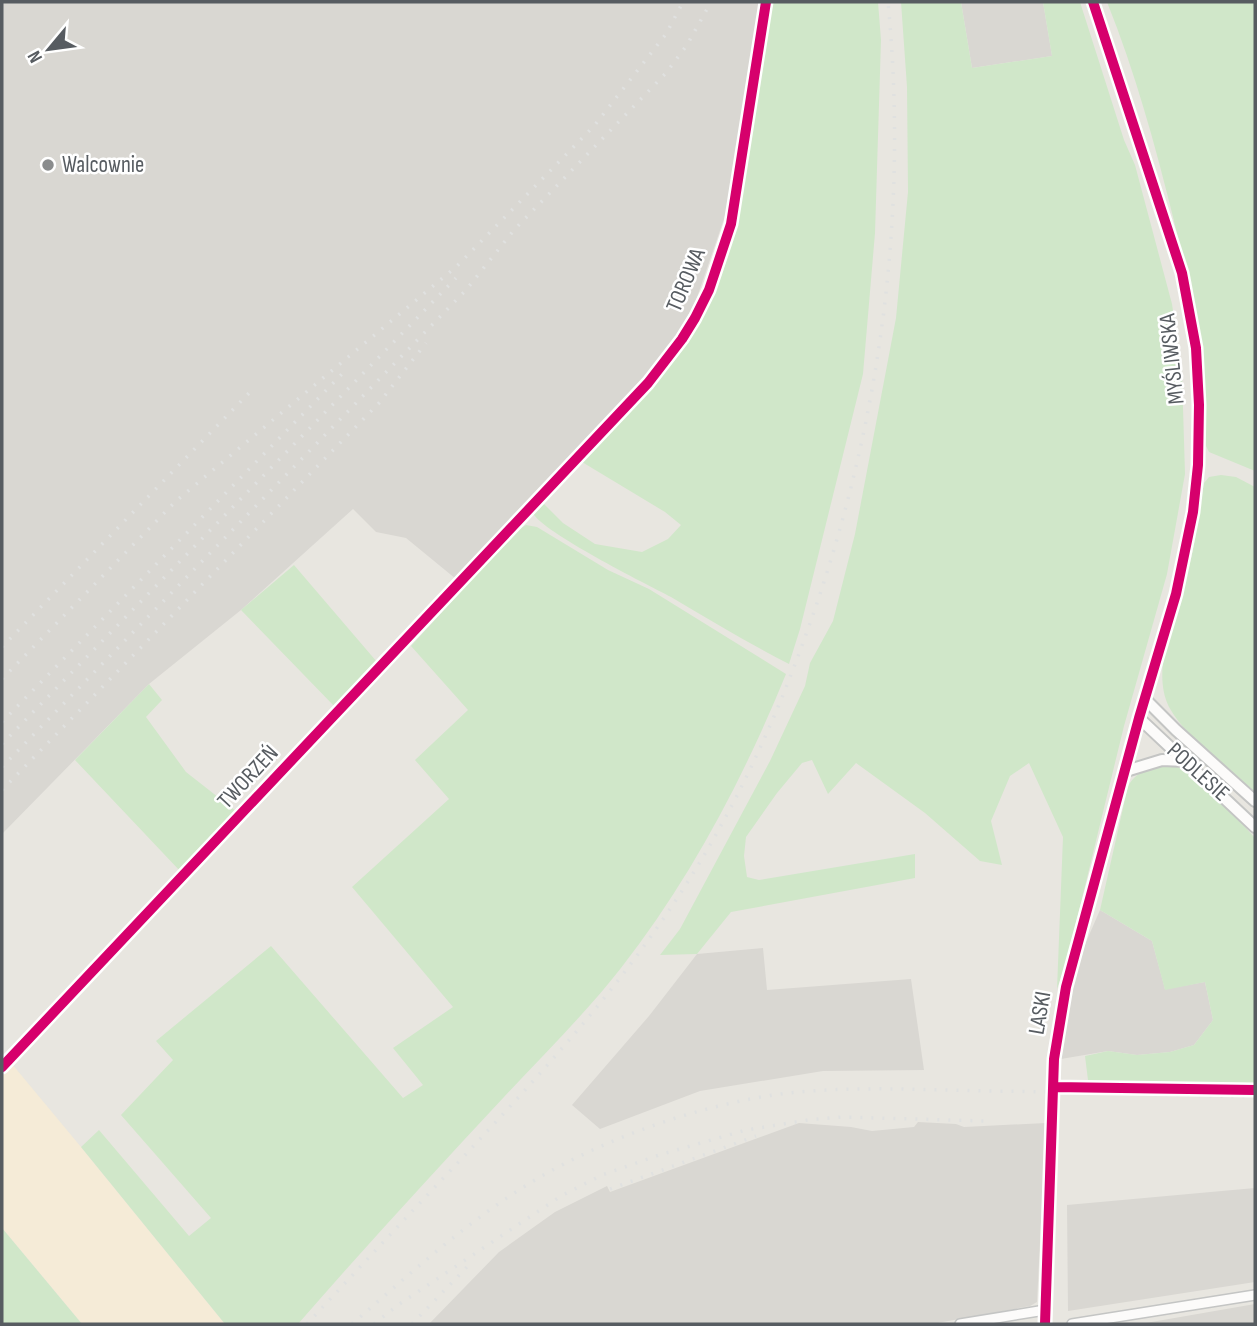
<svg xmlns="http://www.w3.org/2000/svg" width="1257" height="1326" viewBox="0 0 1257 1326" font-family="'Sofia Sans Condensed',sans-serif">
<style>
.commercial{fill:#f5ebd7}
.industrial{fill:#d9d7d2}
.green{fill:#d0e7c9}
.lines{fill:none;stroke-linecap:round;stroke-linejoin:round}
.minor-casing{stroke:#c4c5c4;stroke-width:12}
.tertiary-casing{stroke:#c4c5c4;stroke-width:14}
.minor{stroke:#fcfbfa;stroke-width:9}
.tertiary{stroke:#fcfbfa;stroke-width:10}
.rail{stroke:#e0e1e0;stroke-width:3.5;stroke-dasharray:2 9;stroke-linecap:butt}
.cycleway-casing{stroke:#fff;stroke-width:15}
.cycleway{stroke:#d6006c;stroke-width:10}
.poi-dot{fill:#8a8c8d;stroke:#fff;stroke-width:2.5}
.labels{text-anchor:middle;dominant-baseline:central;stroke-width:5;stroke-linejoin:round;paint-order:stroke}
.poi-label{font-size:23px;fill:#575c61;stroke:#fff;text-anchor:start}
.street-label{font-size:23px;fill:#575c61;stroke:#fff}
</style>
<rect width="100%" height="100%" fill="#e8e6e0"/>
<path class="commercial" d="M12,1064l69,83 144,177h-143l-80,-96v-154z"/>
<path class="industrial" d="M2,2h758l-34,211 -33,96 -24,39 -23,28 -190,203 -50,-41 -30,-6 -23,-23 -112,101 -92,74 -147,150z
M961,2h82l9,54 -80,12z
M1100,910l52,31 13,48 40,-7 8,38 -19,25 -24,7 -33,3 -29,-4 -47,8 2,-28 9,-43 11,-39z
M763,948l4,42 144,-11 13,91 -101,1 -123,20 -100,38 -28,-24 77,-89 48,-62z
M918,1122l38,2 8,3 82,-4 -9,179 -7,4 -98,18h-503l70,-72 56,-40 52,-26 3,6 189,-69 52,4 21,4 42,-4z
M1255,1188v94l-187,29 -1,-106z
M1255,1304v20h-115z"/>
<path class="green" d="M771,2h107l3,38 -6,193 -12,141 -63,255 -11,35c-41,-21 -79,-44 -118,-67 -25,-13 -129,-65 -138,-84l10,-10 20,20 32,21 47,8 26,-13 13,-14 -16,-13 -83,-50c44,-46 91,-91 122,-148 29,-53 36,-111 45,-169 8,-48 16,-96 22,-143z
M901,2h60l11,66 80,-12 -9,-54h37l44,138 11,25 37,139 10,70 3,100 -18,100 -43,152 -57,234 -10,29 6,-152 -34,-74 -19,13 -19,45 11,44 -22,-4 -55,-48 -69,-50 -28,31 -16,-34 -10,3 -25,30 -31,44 -2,19 3,21 12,3 156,-26v24l-184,34 -34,42 -37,1 20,-26 90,-168 35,-75 5,-23 23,-42 22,-87 41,-216 12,-126 -1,-105z
M1107,2h148v469l-46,-19 -4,-8c2,-80 -13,-150 -32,-227 -18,-73 -38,-145 -66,-215z
M1221,475l15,2 19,10v308c-25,-25 -70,-58 -86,-88 -20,-40 10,-99 20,-140 7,-27 10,-57 15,-84l5,-6z
M526,525l11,2 71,43 41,19 137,85c-42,103 -96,206 -165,294 -36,46 -78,87 -117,129 -70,75 -139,150 -206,227h-73l-144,-177 18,-17 90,106 22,-18 -90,-103 52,-55 -17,-19 115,-95 132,152 20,-13 -30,-37 60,-41 -101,-120 97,-88 -34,-39 53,-50 -57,-64 104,-114z
M294,565l83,97 -42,45 -94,-97z
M149,684l13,16 -16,17 40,55 51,40 -57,59 -105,-111z
M1168,764c36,9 63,48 87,74v252l-166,-2 -4,-32 23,-5 29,4 33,-3 24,-7 19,-25 -8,-38 -40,8 -13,-49 -52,-31 28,-124c10,-16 22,-19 40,-22z
M2,1228l80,96h-80z"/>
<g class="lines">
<g class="minor-casing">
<path id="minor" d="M2,1067l646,-684 34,-44 13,-21 14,-28 22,-66 35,-222
M960,1324l85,-14
M1045,1324l9,-265 12,-72 73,-269
M1072,1324l183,-29"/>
</g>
<g class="tertiary-casing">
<path id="tertiary" d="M1093,2l89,271 14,75 3,57 -1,60 -5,47 -17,82 -37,124 116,109
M1145,699l31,31 79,71
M1126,771l36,-11 23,1"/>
</g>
<use href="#minor" class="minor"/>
<use href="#tertiary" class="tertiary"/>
<path class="rail" d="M2,647l248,-255
M2,679l174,-178 281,-235 137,-140 72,-92 17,-32
M2,722l341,-349
M2,744l454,-466
M2,767l464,-477 48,-60 152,-157 21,-28 24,-43
M2,790l377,-387 47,-60
M610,1189l146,-53
M307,1324c53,-57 106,-114 160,-171 68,-73 137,-148 194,-231 61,-87 107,-182 143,-282 75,-205 105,-421 84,-638
M352,1324c65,-56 129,-116 206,-157 67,-35 140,-60 215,-72 72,-10 145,-5 217,-4 89,1 177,4 265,6
M374,1324l24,-19 163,-109 41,-21 57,-20 87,-25 62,-10 34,-3 143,4
M412,1324l55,-57"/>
<g class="cycleway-casing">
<path id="cycleway" d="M2,1067l646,-684 34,-44 13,-21 14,-28 22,-66 35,-222
M1054,1087l201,3
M1045,1324l9,-265 12,-72 73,-269 37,-124 17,-82 5,-47 1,-60 -3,-57 -14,-75 -89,-271"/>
</g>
<use href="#cycleway" class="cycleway"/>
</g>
<circle class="poi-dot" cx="48" cy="165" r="7"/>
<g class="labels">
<g class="poi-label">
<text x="62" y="165">Walcownie</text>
</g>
<g class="street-label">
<text transform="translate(686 280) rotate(-67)">TOROWA</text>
<text transform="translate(1172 359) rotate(-96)">MYŚLIWSKA</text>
<text transform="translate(1198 772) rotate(42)">PODLESIE</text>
<text transform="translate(248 777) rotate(-47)">TWORZEŃ</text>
<text transform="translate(1040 1013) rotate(-80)">LASKI</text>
</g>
</g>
<rect width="1257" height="1326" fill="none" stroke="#575c61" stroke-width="7"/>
<g transform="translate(49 49) rotate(241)" stroke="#ffffff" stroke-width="5" paint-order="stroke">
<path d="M0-5L12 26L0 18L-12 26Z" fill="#575c61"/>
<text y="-10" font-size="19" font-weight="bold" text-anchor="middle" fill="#575c61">N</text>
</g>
</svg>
